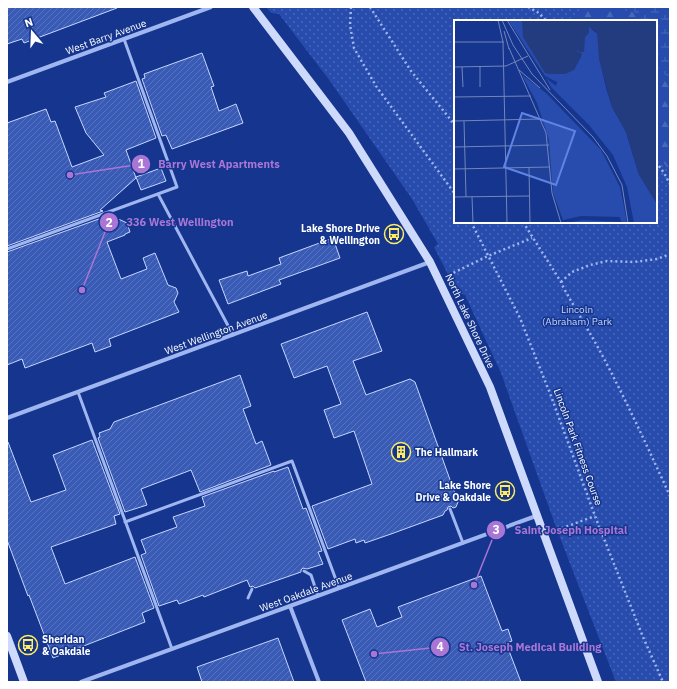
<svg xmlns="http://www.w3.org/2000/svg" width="677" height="689" font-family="'IBM Plex Sans',sans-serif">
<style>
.grass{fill:url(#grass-dots);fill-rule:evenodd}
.forest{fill:url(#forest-firs)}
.wetland{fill:url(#wetland-marsh)}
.building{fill:url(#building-hatch);stroke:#c7d6fc}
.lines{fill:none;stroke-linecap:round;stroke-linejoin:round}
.path{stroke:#a0b6f0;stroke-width:2.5;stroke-dasharray:2 3;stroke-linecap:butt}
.lane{stroke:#a0b6f0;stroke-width:3}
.street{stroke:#a0b6f0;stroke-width:4}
.secondary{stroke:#cedafb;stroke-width:8}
.labels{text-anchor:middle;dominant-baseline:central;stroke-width:3;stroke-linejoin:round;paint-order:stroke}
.street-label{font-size:10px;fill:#fff;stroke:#15358e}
.poi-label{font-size:10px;font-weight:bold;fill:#fff;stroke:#15358e;text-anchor:end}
.park-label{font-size:10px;fill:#c7d6fc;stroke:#15358e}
.inset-road{fill:none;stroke:#7386bb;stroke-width:1}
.view{fill:#6183e4;fill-opacity:0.15;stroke:#6183e4;stroke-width:2}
.inset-edge{fill:none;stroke:#fff;stroke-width:2}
.leader{fill:none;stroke:#a976d5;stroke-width:1.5}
.callout-dot{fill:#a976d5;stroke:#15358e;stroke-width:1.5}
.mark-label{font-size:12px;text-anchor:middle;font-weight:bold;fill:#fff}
.callout-label{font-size:11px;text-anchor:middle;font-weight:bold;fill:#a976d5;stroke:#15358e;stroke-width:3;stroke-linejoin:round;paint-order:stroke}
</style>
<defs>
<pattern id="grass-dots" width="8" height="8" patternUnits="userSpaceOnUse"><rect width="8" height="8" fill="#274cad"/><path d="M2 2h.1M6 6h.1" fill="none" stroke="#4767b9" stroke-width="1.8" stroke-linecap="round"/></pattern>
<pattern id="forest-firs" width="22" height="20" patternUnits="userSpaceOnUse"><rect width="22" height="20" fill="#274cad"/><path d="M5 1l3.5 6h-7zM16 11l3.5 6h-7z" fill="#4767b9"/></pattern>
<pattern id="wetland-marsh" width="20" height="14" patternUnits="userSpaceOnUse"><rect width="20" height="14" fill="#274cad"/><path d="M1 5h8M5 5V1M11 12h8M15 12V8" fill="none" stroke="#4767b9"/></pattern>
<pattern id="building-hatch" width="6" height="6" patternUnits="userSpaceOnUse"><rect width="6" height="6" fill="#395bb5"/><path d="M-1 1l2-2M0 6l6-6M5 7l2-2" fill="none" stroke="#5774c0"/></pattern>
</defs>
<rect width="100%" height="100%" fill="#15358e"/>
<path class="grass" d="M 266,7 L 670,7 L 670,682 L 616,682 L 557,530 L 501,373 L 465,295 L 457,292 L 434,247 L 438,244 L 412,199 L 330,81 L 279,14 L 271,13 ZM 455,21 L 656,21 L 656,222 L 455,222 Z"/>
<g class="forest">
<path d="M 598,7 L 617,8 L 643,15 L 645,21 L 566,21 C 577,13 584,8 598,7 Z"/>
<polygon points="656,43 670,58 670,171 656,153"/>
</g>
<polygon class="wetland" points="631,7 670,7 670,77 656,70 656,21 641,21"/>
<g class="building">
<polygon points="7,7 117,7 117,8 24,43 22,39 7,44"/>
<polygon points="202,53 214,86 211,87 219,111 236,104 243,123 172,149 166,135 162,136 142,79 145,78 144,74"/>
<polygon points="136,81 156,138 126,150 136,178 100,210 103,211 7,246 7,123 46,109 51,122 55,121 72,167 104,155 86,133 75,107 106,97 104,93"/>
<polygon points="161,168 166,181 141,190 136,177"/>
<polygon points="110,215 127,223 130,232 125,234 125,235 107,242 121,279 147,269 143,258 155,253 168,285 176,288 178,293 174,302 179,312 109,339 111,346 95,352 92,343 25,368 22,359 7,365 7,252"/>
<polygon points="333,238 340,258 279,280 281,284 228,304 219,280 247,271 248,276 281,264 279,258"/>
<polygon points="367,312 382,351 353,361 366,395 410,379 415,382 458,502 456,507 453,508 451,506 448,507 447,510 445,511 443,515 391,534 365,543 364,540 356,543 355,539 328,549 312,506 372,484 354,431 334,438 324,410 341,404 327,366 294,378 281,344"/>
<polygon points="240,375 251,406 243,409 256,444 262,441 271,465 200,492 191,470 141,489 147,505 125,512 98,438 100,437 99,433 110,429 114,422"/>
<polygon points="92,440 120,514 114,516 116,524 51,547 65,584 135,557 154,608 142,613 145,622 53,658 29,595 28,596 7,540 7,442 8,442 31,502 66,490 53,455"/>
<polygon points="288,467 303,509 306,508 322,551 318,552 323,564 307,569 303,568 301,570 301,572 255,588 253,586 250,587 247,580 204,597 203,595 179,604 177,600 159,606 141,555 146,553 141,540 177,527 173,517 205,506 202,497 274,471 274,472"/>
<polygon points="481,576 502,631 508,629 512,641 506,643 521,682 366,682 342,620 370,609 377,627 402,617 398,607"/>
<polygon points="278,638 294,682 202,682 197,667"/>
</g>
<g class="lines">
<g class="path">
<polyline points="351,7 350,25 354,48 376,86 455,194"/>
<polyline points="370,7 411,71 455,125"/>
<polyline points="528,7 539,13 546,21"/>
<polyline points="656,162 664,173 670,184"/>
<polyline points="471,222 520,318 551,396 595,516 643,637 663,682"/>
<path d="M 523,222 L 561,282 L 561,283 C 574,307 588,329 601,353 C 626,400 648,448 670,496"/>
<polyline points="449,275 488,256 532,238"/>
<polyline points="561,282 572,272 590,265 607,261 634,262 657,259 670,254"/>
<polyline points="557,530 595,516"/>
</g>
<g class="lane">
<polyline points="158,194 233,335"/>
<polyline points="7,249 177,187 124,39"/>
<polyline points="78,392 172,649"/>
<polyline points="450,509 463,543"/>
<polyline points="125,522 292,461 339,588"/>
<polyline points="304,571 311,575 318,596"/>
<polyline points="248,598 252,589"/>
</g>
<g class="street">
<polyline points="7,82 211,7"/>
<polyline points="7,418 430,262"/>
<polyline points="290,606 319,682"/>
<polyline points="81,682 290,606 536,516"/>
</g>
<g class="secondary">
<polyline points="253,7 349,133 430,262 490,387 598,682"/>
<polyline points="7,636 24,682"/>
</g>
</g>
<defs>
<symbol id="bus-ring" viewBox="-11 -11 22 22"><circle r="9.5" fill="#15358e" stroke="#ffed5f" stroke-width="1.5"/><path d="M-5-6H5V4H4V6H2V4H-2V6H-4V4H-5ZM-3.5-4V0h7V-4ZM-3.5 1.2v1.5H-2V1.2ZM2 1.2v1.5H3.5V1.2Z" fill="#ffed5f"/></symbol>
<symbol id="building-ring" viewBox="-11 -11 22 22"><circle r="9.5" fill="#15358e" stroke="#ffed5f" stroke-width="1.5"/><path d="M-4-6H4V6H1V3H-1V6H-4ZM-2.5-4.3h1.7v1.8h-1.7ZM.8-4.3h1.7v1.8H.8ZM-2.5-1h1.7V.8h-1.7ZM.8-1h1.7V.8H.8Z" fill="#ffed5f"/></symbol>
</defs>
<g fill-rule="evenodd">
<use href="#bus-ring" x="383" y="223" width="22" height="22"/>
<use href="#building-ring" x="390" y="441" width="22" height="22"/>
<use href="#bus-ring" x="494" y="480" width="22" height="22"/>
<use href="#bus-ring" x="17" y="634" width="22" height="22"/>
</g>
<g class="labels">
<g class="street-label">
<text transform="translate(106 37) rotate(-20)">West Barry Avenue</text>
<text transform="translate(470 321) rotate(65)">North Lake Shore Drive</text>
<text transform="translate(216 333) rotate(-20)">West Wellington Avenue</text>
<text transform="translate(578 447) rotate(70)">Lincoln Park Fitness Course</text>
<text transform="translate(306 592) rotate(-20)">West Oakdale Avenue</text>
</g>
<g class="poi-label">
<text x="380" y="228">Lake Shore Drive<tspan x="380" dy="12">&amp; Wellington</tspan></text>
<text x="415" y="452" text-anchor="start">The Hallmark</text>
<text x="491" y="485">Lake Shore<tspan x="491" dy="12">Drive &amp; Oakdale</tspan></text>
<text x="42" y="639" text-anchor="start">Sheridan<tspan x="42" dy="12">&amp; Oakdale</tspan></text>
</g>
<g class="park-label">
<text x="577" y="309">Lincoln<tspan x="577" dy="12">(Abraham) Park</tspan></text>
</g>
</g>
<g transform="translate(454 20)">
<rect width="203" height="203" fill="#15358e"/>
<path d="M 54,0 L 144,0 L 137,9 L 145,15 L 145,37 L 152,68 L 158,87 L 172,112 L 184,152 L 203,184 L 203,203 L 180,203 L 173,167 L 159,135 L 135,105 L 97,67 L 92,58 L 102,66 L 103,62 L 91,56 ZM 68,55 L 92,73 L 147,130 L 166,167 L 173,203 L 112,203 L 129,200 L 167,202 L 166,197 L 127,196 L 109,200 L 99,173 L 95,119 L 83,83 Z" fill="#274cad"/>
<path d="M 109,103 L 114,103 L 123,115 L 130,118 L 130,124 L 122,125 L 117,110 Z" fill="#274cad"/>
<path d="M 149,140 L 159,160 L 149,164 L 140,144 Z" fill="#274cad"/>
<path d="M 68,0 L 203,0 L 203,184 L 185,155 L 172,112 L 158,87 L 145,39 L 143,12 L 135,7 L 135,13 L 131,17 L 130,32 L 124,32 L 124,29 L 123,32 L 128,33 L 127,37 L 120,50 L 111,54 L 95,54 L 91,53 L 69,17 Z" fill="#233b7f"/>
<path class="inset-road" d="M 44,0 L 49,22 L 53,203M 48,0 L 59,25 L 78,54 L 139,117 L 153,136 L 168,165 L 174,203M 53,0 L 96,70M 50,11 L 55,29M 0,22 L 50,22M 55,28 L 92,113 L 98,173 L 107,203M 0,47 L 52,46 L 74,36M 8,47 L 9,67M 26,47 L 26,67M 65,50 L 86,68M 0,77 L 77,76M 0,101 L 87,99M 10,101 L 12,177M 0,127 L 95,125M 75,148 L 76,203M 0,149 L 96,147M 0,177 L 75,176M 18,177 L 19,203"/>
<path class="view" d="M 68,93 L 121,111 L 102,165 L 50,147 Z"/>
<rect width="203" height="203" class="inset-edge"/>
</g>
<path class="leader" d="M70 175L141 164M82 290L109 222M474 585L496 530M374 654L440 647"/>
<g class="callout-dot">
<circle cx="70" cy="175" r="4"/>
<circle cx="82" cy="290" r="4"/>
<circle cx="474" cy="585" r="4"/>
<circle cx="374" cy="654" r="4"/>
<circle cx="141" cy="164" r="10"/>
<circle cx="109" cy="222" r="10"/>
<circle cx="496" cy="530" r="10"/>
<circle cx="440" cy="647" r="10"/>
</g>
<g class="mark-label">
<text x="141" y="168">1</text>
<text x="109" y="227">2</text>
<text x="496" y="534">3</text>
<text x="440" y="651">4</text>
</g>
<g class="callout-label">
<text x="219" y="168">Barry West Apartments</text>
<text x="180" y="226">336 West Wellington</text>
<text x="571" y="534">Saint Joseph Hospital</text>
<text x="530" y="651">St. Joseph Medical Building</text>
</g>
<rect width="677" height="689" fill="none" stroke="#ffffff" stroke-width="16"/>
<g transform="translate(32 32) rotate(341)" stroke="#15358e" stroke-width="3" paint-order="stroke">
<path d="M0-3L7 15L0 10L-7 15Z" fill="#ffffff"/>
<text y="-6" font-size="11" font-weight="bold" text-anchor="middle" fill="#ffffff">N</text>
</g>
</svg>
